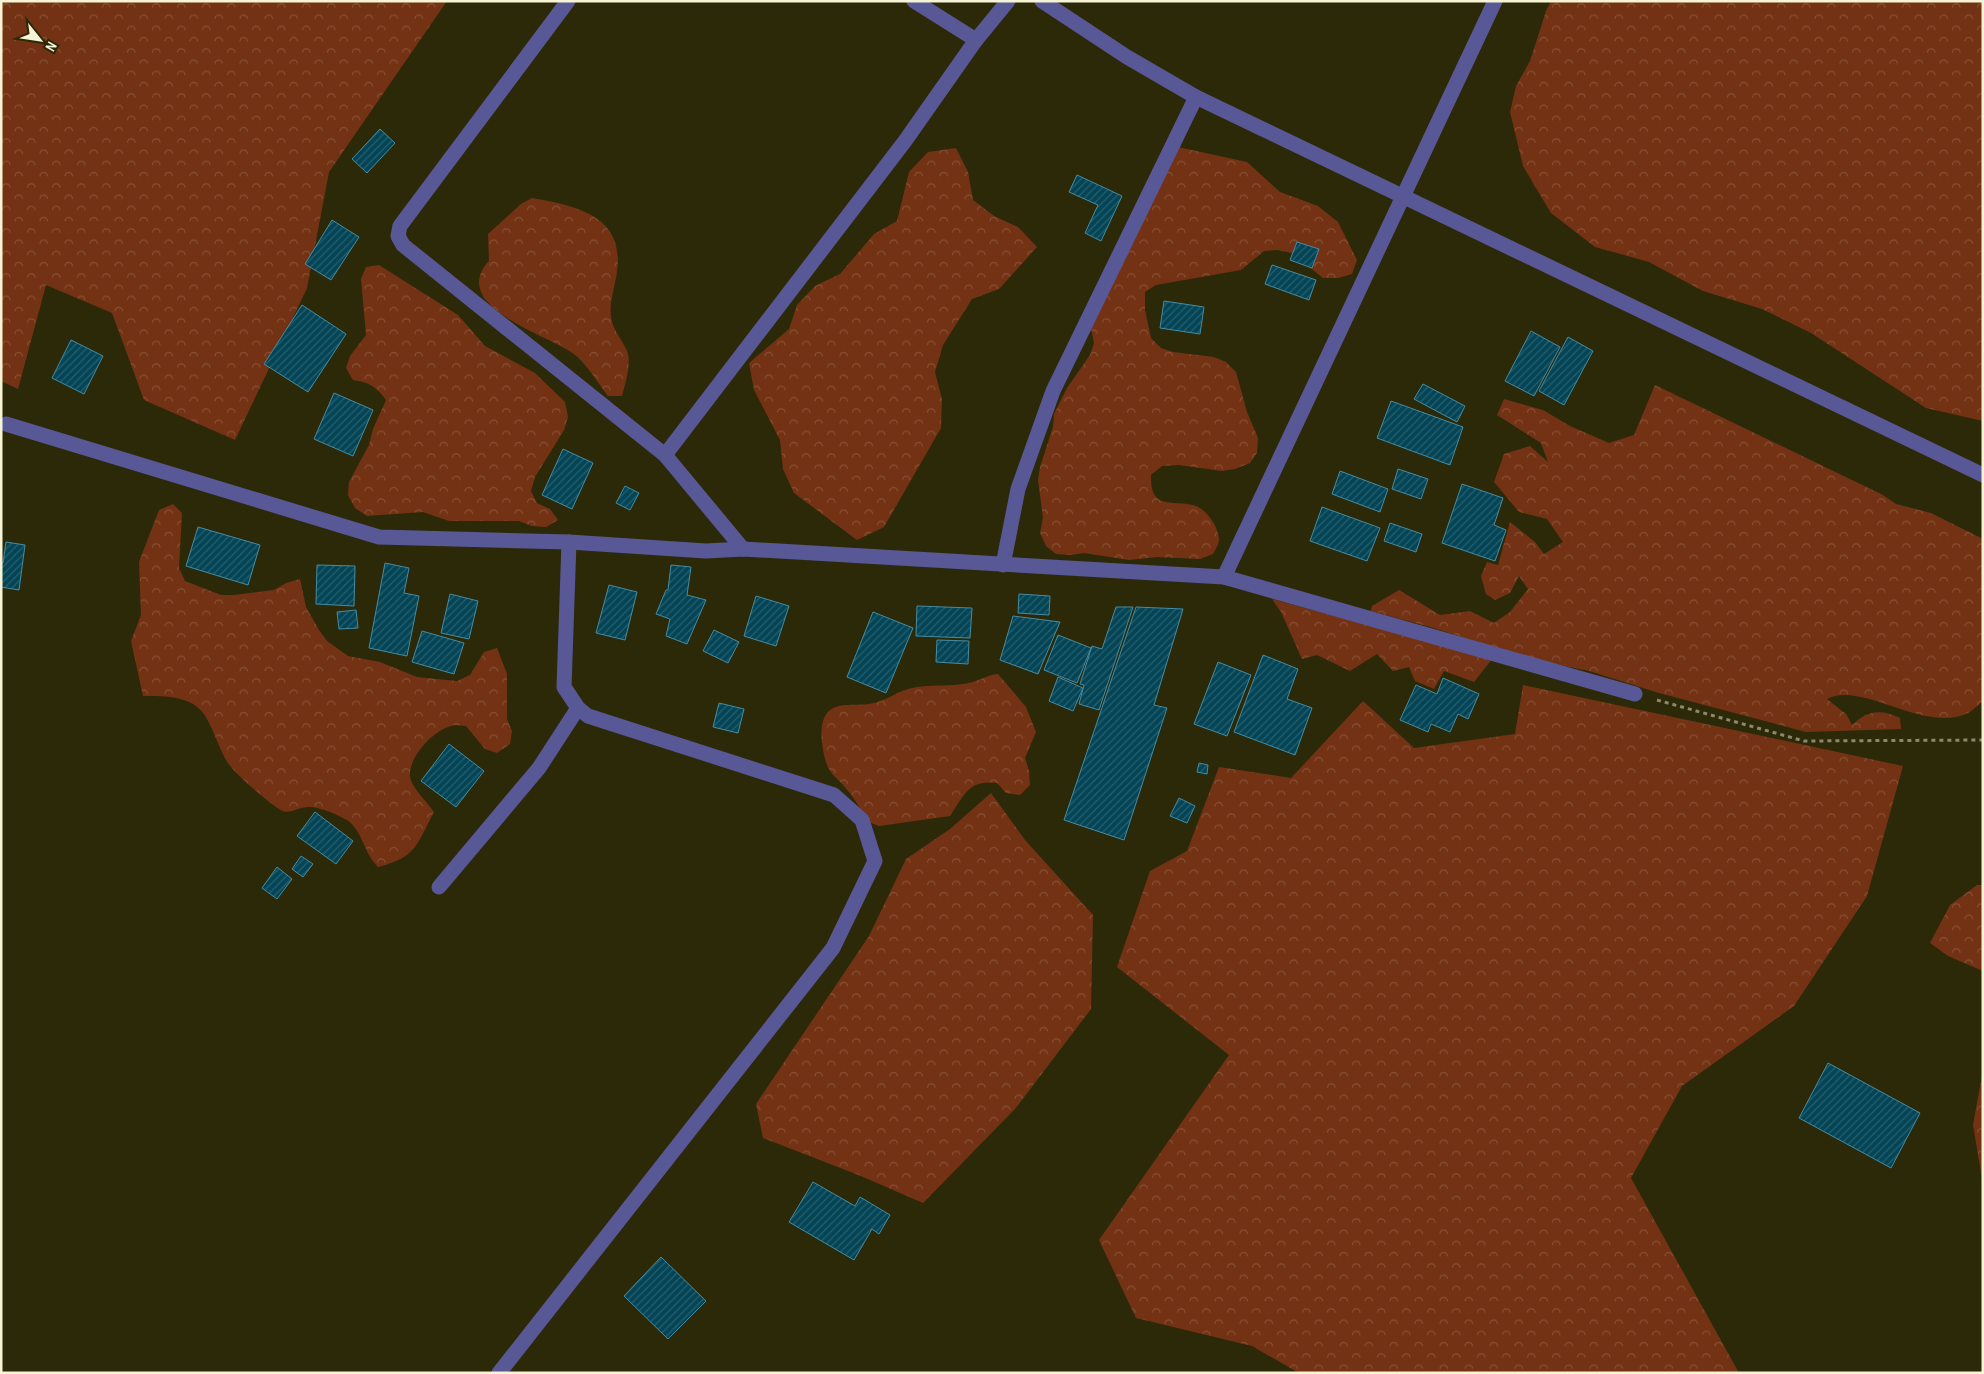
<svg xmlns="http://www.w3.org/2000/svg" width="1984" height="1374" font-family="'Archivo Narrow',sans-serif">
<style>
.forest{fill:url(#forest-crowns)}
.building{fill:url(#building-hatch);stroke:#458ca4}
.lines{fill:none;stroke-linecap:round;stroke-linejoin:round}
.path{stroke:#8b8969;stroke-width:3;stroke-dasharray:4 4;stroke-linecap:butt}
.minor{stroke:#595897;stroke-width:15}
</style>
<defs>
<pattern id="forest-crowns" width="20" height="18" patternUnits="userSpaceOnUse" patternTransform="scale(1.25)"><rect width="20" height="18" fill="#733213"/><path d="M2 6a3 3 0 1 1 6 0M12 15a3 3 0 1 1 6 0" fill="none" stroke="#885034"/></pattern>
<pattern id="building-hatch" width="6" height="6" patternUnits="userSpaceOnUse" patternTransform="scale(1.25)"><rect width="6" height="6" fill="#034456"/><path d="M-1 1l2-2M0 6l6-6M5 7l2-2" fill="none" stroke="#28606d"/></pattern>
</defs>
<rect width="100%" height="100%" fill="#2c2909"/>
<g class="forest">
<polygon points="1,1 447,1 329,172 307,288 235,440 144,400 112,313 46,285 18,389 1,381"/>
<polygon points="1551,1 1983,1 1983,421 1926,408 1811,333 1762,309 1703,291 1649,262 1595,247 1551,213 1523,166 1510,112 1516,86 1530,61 1546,11"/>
<path d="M 1178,147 L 1247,162 L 1280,192 L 1318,206 L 1338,222 L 1357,260 L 1352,274 L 1338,278 L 1323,278 L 1292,253 L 1278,250 L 1264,251 L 1241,270 L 1156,285 L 1145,292 L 1145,310 L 1151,338 L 1161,348 L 1173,352 L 1214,357 L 1226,362 L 1236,372 L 1247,412 L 1258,438 L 1257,453 L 1250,463 L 1235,469 L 1222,471 L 1179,465 L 1162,466 L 1151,475 C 1150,512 1172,499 1196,506 C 1207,510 1219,528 1219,540 C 1219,544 1215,550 1213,554 L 1200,559 L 1157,557 L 1129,560 L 1084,553 L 1071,555 L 1056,554 L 1046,546 L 1040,533 L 1043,518 L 1038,480 L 1040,467 L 1053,427 L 1054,414 L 1067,388 L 1090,355 L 1094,343 L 1091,328 Z"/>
<polygon points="956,148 968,172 973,200 994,216 1018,227 1037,247 999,289 972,299 943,345 935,372 942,399 941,428 884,527 857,540 794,493 783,469 780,440 754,390 749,363 789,329 797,305 815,286 840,274 874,234 897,221 909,172 928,152"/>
<path d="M 532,198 C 576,206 625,215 617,272 C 615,287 609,302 611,317 C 613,331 622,339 627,351 C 632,363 625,385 622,396 L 608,396 C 599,384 584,360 571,352 C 544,334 448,305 489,261 L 488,234 L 521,204 Z"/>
<path d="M 379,265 L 458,315 L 485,346 L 535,373 L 565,402 L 568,417 L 564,430 L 535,477 L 531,491 L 537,503 L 550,509 L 558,520 L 546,527 L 532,526 L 519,521 L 449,521 L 423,512 L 367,516 L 355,508 L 348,495 L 349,482 L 369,445 L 373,429 L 386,400 C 377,387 369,382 353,380 L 346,368 L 350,356 L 366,335 L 361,279 L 366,267 Z"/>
<path d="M 1655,385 L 1883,495 L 1896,504 L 1931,513 L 1983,539 L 1983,701 C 1978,705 1973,710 1968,713 C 1925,734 1861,680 1827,699 L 1846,714 L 1852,725 C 1868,710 1881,709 1900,718 L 1901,729 L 1806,732 L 1659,693 L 1589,671 L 1536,660 L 1430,627 L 1371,611 L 1372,606 L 1399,590 L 1440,615 L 1470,611 L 1494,623 L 1510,612 L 1528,589 L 1519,576 L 1510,593 L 1495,600 L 1486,594 L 1481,576 L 1487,562 L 1498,565 L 1510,522 L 1535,542 L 1544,554 L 1563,542 L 1547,519 L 1519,512 L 1494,482 L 1504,454 L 1530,446 L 1548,462 L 1541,443 L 1497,415 L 1504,399 L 1543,410 L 1570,426 L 1609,443 L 1634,435 Z"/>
<path d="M 173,504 L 182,513 L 179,568 L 185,581 L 221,595 L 234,595 L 274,590 L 286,583 L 300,579 L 306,607 L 319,630 L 327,641 L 348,656 L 380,662 L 417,677 L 457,681 L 470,675 L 484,652 L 497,648 L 507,674 L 507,719 L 512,731 L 510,744 L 497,753 L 485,749 L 466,726 C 461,726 455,724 451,726 C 432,731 408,758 410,777 C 412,788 428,803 434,812 C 417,844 416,858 378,867 C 363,852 363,831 347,820 C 338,815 319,806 308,807 C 298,807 288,816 279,809 C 267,801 235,774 228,763 C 219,749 215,733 207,719 C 195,695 165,696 143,696 L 131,641 L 141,615 L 139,562 L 159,510 Z"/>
<polygon points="1272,599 1492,659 1474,682 1444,671 1434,689 1415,681 1409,667 1393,671 1377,654 1350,671 1317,655 1302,659 1281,612"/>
<path d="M 998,674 L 1026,707 L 1036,732 L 1025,758 L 1029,771 L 1030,785 L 1020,795 L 1006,793 L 997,783 C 969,779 964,795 950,816 L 879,826 L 866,821 C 861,809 853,796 844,786 C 837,778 829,773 826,762 C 822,748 817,722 829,711 C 838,702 857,706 869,704 C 887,701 894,693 908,689 C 929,683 952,688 973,682 C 982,679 988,675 998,674 Z"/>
<polygon points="1523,685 1903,766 1867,896 1794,1006 1682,1086 1631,1178 1739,1373 1299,1373 1252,1346 1136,1318 1099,1240 1229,1055 1117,967 1150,871 1187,851 1219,767 1291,778 1363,701 1414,748 1515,734"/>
<polygon points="991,793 1025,840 1093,915 1091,1009 1015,1109 923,1203 861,1176 763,1138 756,1104 869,936 906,859 950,829"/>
<polygon points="1977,885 1983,885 1983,971 1948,956 1930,943 1950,905"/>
<polygon points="1983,1070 1983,1184 1973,1125"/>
</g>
<g class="building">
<polygon points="380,129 395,143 367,173 352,159"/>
<polygon points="1077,175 1122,196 1101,241 1085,233 1098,205 1069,192"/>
<polygon points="332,220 359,237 331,280 305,264"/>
<polygon points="1297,242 1319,249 1312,268 1290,260"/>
<polygon points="1272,265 1316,280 1309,300 1265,284"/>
<polygon points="1164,301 1204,307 1200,334 1160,328"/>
<polygon points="302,305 346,334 308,392 264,364"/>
<polygon points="1531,331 1560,347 1534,396 1505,381"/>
<polygon points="1568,337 1593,351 1564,405 1539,391"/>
<polygon points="71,340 103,356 84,394 52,378"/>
<polygon points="1423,384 1465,406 1457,422 1414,399"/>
<polygon points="334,393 373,410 353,456 314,439"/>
<polygon points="1391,401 1463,427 1450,465 1377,438"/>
<polygon points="563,449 593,463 572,509 542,495"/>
<polygon points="1398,469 1428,479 1421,499 1392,489"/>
<polygon points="1340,471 1388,489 1380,512 1332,494"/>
<polygon points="1462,484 1503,498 1494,525 1506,530 1495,561 1442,543"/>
<polygon points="625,486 639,493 630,510 616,503"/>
<polygon points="1322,507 1380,528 1367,561 1310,541"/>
<polygon points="1390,523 1422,534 1416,552 1384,541"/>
<polygon points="198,527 260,545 248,585 186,566"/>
<polygon points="6,542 25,545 19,590 1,587 1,563 3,563"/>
<polygon points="385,563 409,568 404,593 419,596 407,656 369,648"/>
<polygon points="317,565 355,566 354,606 316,604"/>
<polygon points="671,565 691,567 687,595 706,600 687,644 666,636 670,619 656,614 666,590 668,590"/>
<polygon points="609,585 637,592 625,640 596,633"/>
<polygon points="450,594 478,601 469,639 441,633"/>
<polygon points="1019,594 1050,596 1049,615 1018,613"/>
<polygon points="756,596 789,606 776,646 744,636"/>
<polygon points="917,606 972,608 970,638 916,636"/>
<polygon points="1116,607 1133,607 1099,710 1079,704 1084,685 1080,684 1092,646 1102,649"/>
<polygon points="1136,607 1183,609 1154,705 1167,708 1124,840 1064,820"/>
<polygon points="356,610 358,628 339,629 337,612"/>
<polygon points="873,612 913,628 886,693 847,677"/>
<polygon points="1013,616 1060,622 1038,674 1000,660"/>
<polygon points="714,630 739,642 728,663 703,651"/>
<polygon points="422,631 464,643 454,674 412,662"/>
<polygon points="1058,635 1091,648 1077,683 1044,670"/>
<polygon points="937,640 969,641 968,664 936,662"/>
<polygon points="1263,655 1298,669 1287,699 1312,708 1295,755 1234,732"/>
<polygon points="1218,662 1251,675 1227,736 1194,724"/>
<polygon points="1058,677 1083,688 1073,711 1049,701"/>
<polygon points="1443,678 1479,694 1468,719 1458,714 1450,732 1431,724 1428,732 1400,720 1416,685 1437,694"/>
<polygon points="719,703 744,709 738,733 713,727"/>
<polygon points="449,744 484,771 456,807 421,781"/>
<polygon points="1199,763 1208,765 1207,774 1197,772"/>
<polygon points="1179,798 1195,806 1187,823 1170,816"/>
<polygon points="315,812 353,841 336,864 297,836"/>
<polygon points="301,856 313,864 303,877 292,869"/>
<polygon points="277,867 292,879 277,899 262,888"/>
<polygon points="1828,1063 1920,1113 1891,1168 1799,1118"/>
<polygon points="813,1182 855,1206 860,1197 890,1215 879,1234 872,1229 854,1260 789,1222"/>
<polygon points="661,1257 706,1301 668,1339 624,1296"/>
</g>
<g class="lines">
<polyline class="path" points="1657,700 1804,741 1983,740"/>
<g class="minor">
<polyline points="568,1 400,226 398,236 403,245 665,455 743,549"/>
<polyline points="914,1 976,40"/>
<polyline points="1042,1 1127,57 1196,97 1983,475"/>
<polyline points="6,424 379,537 569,542 706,551 743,549 1224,577 1635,694"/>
<polyline points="665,455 905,141 976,40 1008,1"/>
<polyline points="1003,565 1018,489 1053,391 1196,97"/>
<polyline points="1224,577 1495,1"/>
<polyline points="439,887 539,768 578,708"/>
<polyline points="499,1373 833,948 875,861 862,820 834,795 588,716 578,708 564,687 569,542"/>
</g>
</g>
<rect width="1984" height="1374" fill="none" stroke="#f6f4d5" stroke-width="5"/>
<g transform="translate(40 40) rotate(120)" stroke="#2c2909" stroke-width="4" paint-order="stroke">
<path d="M0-4L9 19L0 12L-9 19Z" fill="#f6f4d5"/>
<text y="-8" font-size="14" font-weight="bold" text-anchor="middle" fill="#f6f4d5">N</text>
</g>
</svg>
